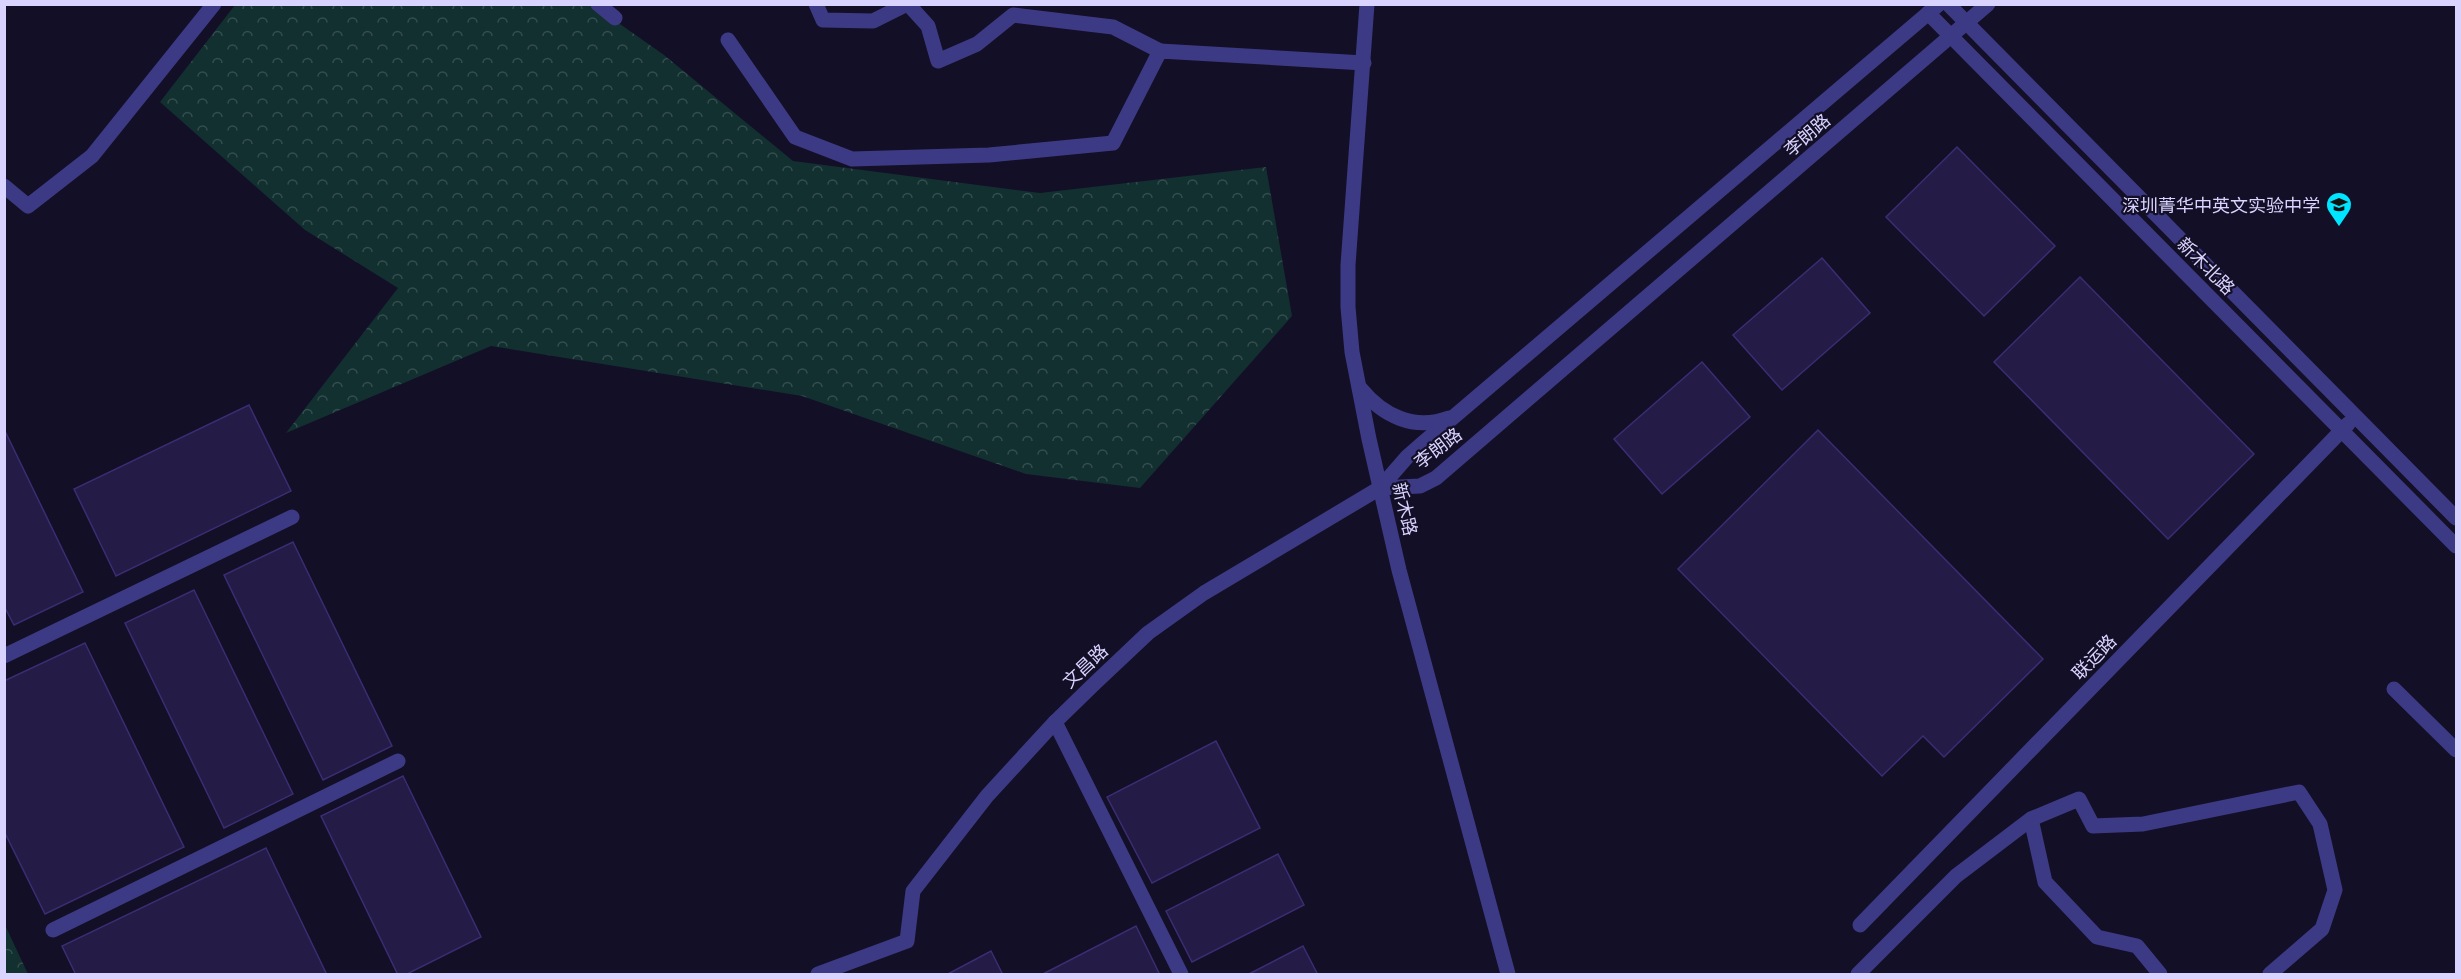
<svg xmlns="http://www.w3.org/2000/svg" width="2461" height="979" font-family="Roboto,'Noto Sans SC',sans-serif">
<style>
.forest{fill:url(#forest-crowns)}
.building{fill:#241b47;stroke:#3b2d73;stroke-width:1.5}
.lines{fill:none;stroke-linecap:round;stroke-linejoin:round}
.minor{stroke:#3d3a85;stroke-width:15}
.labels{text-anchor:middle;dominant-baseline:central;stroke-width:4.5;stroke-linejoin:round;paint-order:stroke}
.street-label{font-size:18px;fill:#d9d4ff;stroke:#130f26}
.poi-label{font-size:18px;fill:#d9d4ff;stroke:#130f26;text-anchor:end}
</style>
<defs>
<pattern id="forest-crowns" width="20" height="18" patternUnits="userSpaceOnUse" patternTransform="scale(1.5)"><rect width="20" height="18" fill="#12302f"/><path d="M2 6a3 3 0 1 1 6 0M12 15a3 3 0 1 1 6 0" fill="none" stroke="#344d4e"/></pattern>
</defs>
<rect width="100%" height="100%" fill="#130f26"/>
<g class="forest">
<polygon points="235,5 593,5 664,55 793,161 1040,193 1266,167 1292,316 1140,488 1026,474 802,396 491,346 286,433 398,288 305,230 160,102"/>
<polygon points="5,925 28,974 5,974"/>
</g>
<g class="building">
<polygon points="1957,147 2055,246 1984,316 1886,217"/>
<polygon points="1822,258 1870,313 1782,390 1733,335"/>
<polygon points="2080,277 2254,454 2168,539 1994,362"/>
<polygon points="1702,362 1750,417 1662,494 1614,439"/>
<polygon points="249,405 291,491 116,576 74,489"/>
<polygon points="4,429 83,592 14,625 4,606"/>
<polygon points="1818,430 2043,659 1944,757 1923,736 1882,776 1678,569"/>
<polygon points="293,542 392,746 323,780 224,575"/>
<polygon points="194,590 293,794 224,828 125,623"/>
<polygon points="85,643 184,847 45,914 4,831 4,681"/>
<polygon points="1216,741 1260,828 1152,883 1107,797"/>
<polygon points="403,776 481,937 405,975 398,975 321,816"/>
<polygon points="266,848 327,975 76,975 62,946"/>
<polygon points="1278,854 1304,905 1192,962 1166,911"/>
<polygon points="1136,926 1160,975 1041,975"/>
<polygon points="1303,946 1318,975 1247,975"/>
<polygon points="991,951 1003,975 946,975"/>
</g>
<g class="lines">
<g class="minor">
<polyline points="598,4 615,18"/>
<polyline points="816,4 823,20 873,21 907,4"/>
<polyline points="908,4 928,26 938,61 977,44 1013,15 1113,27 1160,51"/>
<polyline points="1367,4 1348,265 1348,307 1352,352 1369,439 1399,570 1508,974"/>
<polyline points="1948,4 2456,518"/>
<polyline points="1928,13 2456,546"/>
<polyline points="728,40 795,137 852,159 989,155 1113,143 1160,51 1364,63"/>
<polyline points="4,186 28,206 92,156 214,4"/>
<path d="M 1360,388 C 1383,416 1414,431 1449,418"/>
<polyline points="1380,488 1420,486 1436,478 1988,4"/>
<polyline points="4,656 292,517"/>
<polyline points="2394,689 2456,750"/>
<polyline points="1055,722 1181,974"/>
<polyline points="2031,819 2045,882 2097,937 2137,946 2160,974"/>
<polyline points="1860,925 2348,424"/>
<polyline points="53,930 398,761"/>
<polyline points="818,974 907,941 913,891 987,796 1055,722 1094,684 1148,633 1204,593 1380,488 1407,457 1423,443 1939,4"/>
<polyline points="1858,974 1956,876 2031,819 2079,799 2093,826 2143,824 2299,792 2320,824 2335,890 2322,929 2270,974"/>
</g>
</g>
<defs>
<symbol id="school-pin" viewBox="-11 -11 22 30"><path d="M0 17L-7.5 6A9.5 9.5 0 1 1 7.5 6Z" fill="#00e5ff" stroke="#130f26"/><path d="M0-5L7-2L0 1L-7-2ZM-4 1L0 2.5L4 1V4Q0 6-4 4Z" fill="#111"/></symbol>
</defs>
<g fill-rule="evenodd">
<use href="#school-pin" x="2324" y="190" width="30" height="40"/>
</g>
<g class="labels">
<g class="street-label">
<text transform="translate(1807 135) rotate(-41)">李朗路</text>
<text transform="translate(2206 266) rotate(45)">新木北路</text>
<text transform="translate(1438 448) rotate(-37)">李朗路</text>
<text transform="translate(1405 509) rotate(77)">新木路</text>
<text transform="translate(2094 657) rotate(-46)">联运路</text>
<text transform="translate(1085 666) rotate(-43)">文昌路</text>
</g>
<g class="poi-label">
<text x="2320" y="205">深圳菁华中英文实验中学</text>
</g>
</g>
<rect width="2461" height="979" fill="none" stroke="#d9d4ff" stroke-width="12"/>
</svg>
